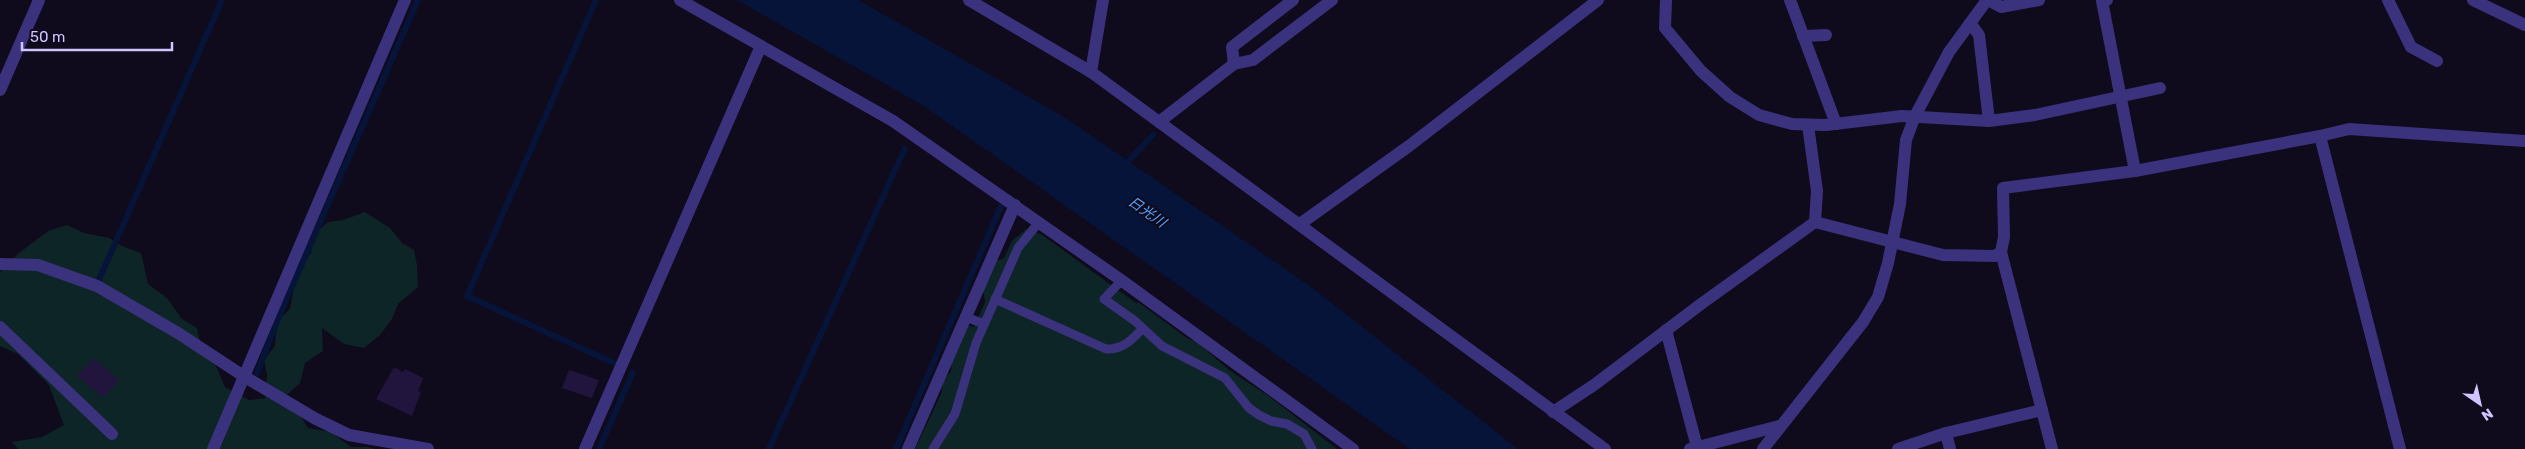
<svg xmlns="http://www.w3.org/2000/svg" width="2525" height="449" font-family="Rubik,'Noto Sans JP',sans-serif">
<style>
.green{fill:#0d2526}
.water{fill:#06143a}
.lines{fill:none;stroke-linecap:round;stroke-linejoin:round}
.stream{stroke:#06143a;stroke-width:6}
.building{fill:#21153e}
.service{stroke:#3b327e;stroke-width:9}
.minor{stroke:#3b327e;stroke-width:12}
.labels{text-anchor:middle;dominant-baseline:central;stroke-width:4;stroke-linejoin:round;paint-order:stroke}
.water-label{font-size:14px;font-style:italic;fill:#53a1ff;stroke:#0f0a1c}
</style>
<rect width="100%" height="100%" fill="#0f0a1c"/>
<g class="green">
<polygon points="365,212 390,228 402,243 414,250 417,265 418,287 398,304 392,319 380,335 364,348 344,344 322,328 323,351 305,363 300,383 287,395 308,428 331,432 351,447 368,447 375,449 18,449 12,442 42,437 64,425 49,385 18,354 0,346 0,272 19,253 48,231 67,225 84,233 109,238 122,246 141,253 148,284 167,298 182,319 197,328 202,351 216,366 225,387 249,400 265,398 267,375 264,360 275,346 277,321 290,309 296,276 311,253 314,234 328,222 343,220"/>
<polygon points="1026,229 1041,234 1136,303 1138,302 1187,338 1198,343 1229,370 1270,397 1337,449 915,449 941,394 943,381 951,371 952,359 967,325 974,327 985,302 983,289 994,262 1004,258 1012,241"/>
</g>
<polygon class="water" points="737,0 858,0 1064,117 1310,286 1518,449 1410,449 924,106"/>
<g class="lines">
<g class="stream">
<polyline points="596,0 467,296 616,364"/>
<polyline points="1123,167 1153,135"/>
<polyline points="98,282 222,0"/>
<polyline points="257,373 282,309 418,0"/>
<polyline points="599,449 633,372"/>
<polyline points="769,449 905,148"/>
<polyline points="896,449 1001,206"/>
</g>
</g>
<g class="building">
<polygon points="94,358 119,380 103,398 77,376"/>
<polygon points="394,367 403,372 405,369 423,378 418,391 421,392 412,416 376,399"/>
<polygon points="569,370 599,380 592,398 562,388"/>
</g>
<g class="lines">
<g class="service">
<polyline points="1122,280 1104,299 1135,321 1162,346 1225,378 1249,408 1259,415 1271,421 1287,424 1304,434 1312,449"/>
<path d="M 995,299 L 1106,349 C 1122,350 1132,340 1142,329"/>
<polyline points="966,317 984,324"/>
<polyline points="933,449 955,414 976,343 1018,248 1039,222"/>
</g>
<g class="minor">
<polyline points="680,0 893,121 1121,280 1353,449"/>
<polyline points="969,0 1091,72 1605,449"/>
<polyline points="1666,0 1665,28 1701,71 1730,97 1759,115 1792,124 1826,125 1902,116 1989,121 2035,115 2160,88"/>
<polyline points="1790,0 1836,124"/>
<polyline points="1988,0 2001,7 2039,0"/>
<polyline points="2107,0 2102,1 2135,171"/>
<polyline points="2388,0 2411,47 2437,61"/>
<polyline points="2473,0 2525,25"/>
<polyline points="1970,23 1979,35 1989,121"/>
<polyline points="1803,36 1826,35"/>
<polyline points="1234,64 1232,47 1293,0"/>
<polyline points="1091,72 1103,0"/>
<polyline points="0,90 39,0"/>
<polyline points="1159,122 1234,64 1253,60 1332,0"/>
<polyline points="1808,125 1817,191 1815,222"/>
<polyline points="1300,224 1409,146 1598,0"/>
<polyline points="2001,252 2052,449"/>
<polyline points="0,264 38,265 97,286 178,333 245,377 316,419 349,435 428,449"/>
<polyline points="0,327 112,434"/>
<polyline points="1666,330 1697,447"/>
<polyline points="1553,412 1594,385 1701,304 1815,222 1943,255 1995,256 2001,252 2004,237 2003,188 2135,171 2320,136"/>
<polyline points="1946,433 1950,449"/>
<polyline points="213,449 405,0"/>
<polyline points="585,449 761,46"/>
<polyline points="908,449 1015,205"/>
<polyline points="1690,449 1779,426"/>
<polyline points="1763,449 1863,322 1878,297 1888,263 1900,204 1906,140 1915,116 1949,52 1987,0"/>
<polyline points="1898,449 1946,433 2042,410"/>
<polyline points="2400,449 2320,136 2349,129 2525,141"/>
</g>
</g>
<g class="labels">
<g class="water-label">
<text transform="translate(1147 212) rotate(35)">日光川</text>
</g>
</g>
<g transform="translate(2480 404) rotate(146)" stroke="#0f0a1c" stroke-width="4" paint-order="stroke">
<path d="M0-4L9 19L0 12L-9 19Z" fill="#d1c5ff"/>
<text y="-8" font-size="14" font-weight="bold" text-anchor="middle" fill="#d1c5ff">N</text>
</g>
<path d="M22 42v8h150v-8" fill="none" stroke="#d1c5ff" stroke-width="2.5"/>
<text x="30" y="42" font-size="15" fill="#d1c5ff" stroke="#0f0a1c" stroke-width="4" paint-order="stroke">50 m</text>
</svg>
